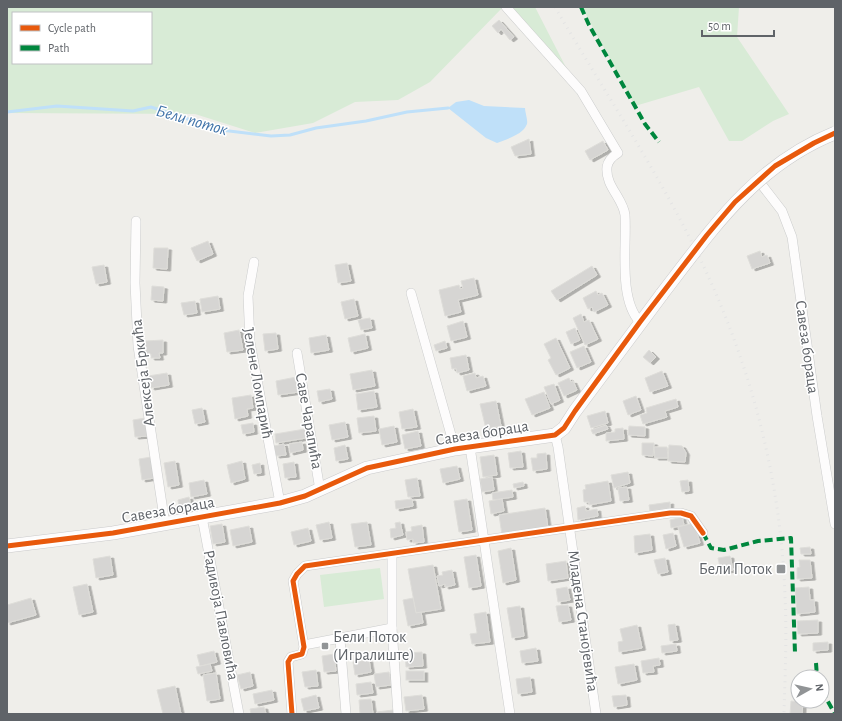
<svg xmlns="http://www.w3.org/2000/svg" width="842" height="721" font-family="'Alegreya Sans',sans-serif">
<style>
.green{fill:#d8ebd6;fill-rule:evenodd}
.water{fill:#bfe0f9}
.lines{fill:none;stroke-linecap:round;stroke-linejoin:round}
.stream{stroke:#bfe0f9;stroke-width:3}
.building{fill:#d6d5d3;stroke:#deddd9;filter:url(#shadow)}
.street-casing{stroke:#cbcccc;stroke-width:10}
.secondary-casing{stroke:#cacacb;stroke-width:14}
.street{stroke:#fdfcfc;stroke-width:9}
.secondary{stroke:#fdfcfc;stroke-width:13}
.rail{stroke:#e4e4e4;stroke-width:3;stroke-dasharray:1 5;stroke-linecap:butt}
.secondary-bridge-casing{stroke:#cacacb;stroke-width:14;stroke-linecap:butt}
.secondary-bridge{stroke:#fdfcfc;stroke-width:13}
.quiet{stroke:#00873e;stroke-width:4;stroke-dasharray:8 4;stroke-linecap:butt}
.cycleway-casing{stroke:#fff;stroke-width:8}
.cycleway{stroke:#e8590c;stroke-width:5}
.poi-dot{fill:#919496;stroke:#fff;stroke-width:1.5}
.labels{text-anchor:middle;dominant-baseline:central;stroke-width:3;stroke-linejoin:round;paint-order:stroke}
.street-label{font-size:16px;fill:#5f6368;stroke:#fff}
.poi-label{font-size:16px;fill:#5f6368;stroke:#fff;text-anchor:end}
.water-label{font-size:17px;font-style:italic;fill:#4174aa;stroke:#fff}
</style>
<defs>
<filter id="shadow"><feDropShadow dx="3.5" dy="2" stdDeviation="0" flood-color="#0004"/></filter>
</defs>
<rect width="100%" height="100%" fill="#efeeea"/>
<g class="green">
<path d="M 7,7 L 503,7 L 430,82 L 398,100 L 355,102 L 313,123 L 255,133 L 195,114 L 7,113 ZM 13,13 L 151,13 L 151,63 L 13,63 Z"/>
<polygon points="505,7 535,7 575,85"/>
<polygon points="582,7 739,7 737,37 789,114 773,121 742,141 729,141 699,87 635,106"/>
<polygon points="380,568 384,599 324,607 320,575"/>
</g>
<path class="water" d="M 469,100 L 484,106 L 525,108 C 525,112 528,120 527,124 C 523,135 506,139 497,143 L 486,138 L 448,108 L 456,102 Z"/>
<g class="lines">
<polyline class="stream" points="7,112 57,106 133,111 151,107 221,130 271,136 290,135 316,128 366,121 407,112 448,108"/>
</g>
<g class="building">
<polygon points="499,20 514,37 510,40 501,29 498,33 492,26"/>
<polygon points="529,139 531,154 515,156 511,147"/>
<polygon points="603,141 608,150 590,160 585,151"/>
<polygon points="208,241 213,254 197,261 191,248"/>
<polygon points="154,248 168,248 167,269 153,268"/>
<polygon points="760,251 762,257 767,255 770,263 752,269 747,256"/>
<polygon points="347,263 351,281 338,283 335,265"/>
<polygon points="104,265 107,282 96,284 92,267"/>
<polygon points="592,266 597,275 557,300 551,291"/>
<polygon points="474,278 478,295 458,300 461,312 445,316 439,290 459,285 460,289 463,288 461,281"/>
<polygon points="152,286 164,287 163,301 151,300"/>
<polygon points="596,291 598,295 602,293 608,305 594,312 592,307 588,309 583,298"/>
<polygon points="218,296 220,309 202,312 200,299"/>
<polygon points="354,299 358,316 345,319 341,302"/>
<polygon points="195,301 197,313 184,315 181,303"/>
<polygon points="581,314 584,322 589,320 598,339 585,345 573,318"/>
<polygon points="370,318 372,328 361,330 358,320"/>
<polygon points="463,321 467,337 451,341 447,326"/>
<polygon points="575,328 580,340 571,344 566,332"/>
<polygon points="239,330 243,350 227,352 224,333"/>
<polygon points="276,333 278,349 265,351 263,334"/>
<polygon points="365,334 368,348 351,352 348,338"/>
<polygon points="326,335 329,350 311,353 309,338"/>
<polygon points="556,338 570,368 556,375 548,360 551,358 544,344"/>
<polygon points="163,340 163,353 159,353 160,358 151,358 151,354 146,354 145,341"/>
<polygon points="445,341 447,348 436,351 434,345"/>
<polygon points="584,346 591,362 577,368 570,352"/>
<polygon points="649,350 656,357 650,363 643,357"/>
<polygon points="466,355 469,370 457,373 456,368 452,369 450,358"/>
<polygon points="372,370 375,386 353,390 350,374"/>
<polygon points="662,371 668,386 650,392 645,378"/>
<polygon points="167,373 169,385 151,388 148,376"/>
<polygon points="475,373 476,378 483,376 486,386 467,391 463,376"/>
<polygon points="296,377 299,392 278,395 276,381"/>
<polygon points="569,378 571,382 573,381 577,390 564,396 558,383"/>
<polygon points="554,384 560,400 551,404 544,387"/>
<polygon points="330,389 332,399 319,402 317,391"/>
<polygon points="374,391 377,407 358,410 356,394"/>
<polygon points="544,392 550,408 532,415 525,399"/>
<polygon points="251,395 253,408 247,409 248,416 235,419 232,398"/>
<polygon points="636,396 641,410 628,415 623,401"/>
<polygon points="676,399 678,407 665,411 667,417 643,424 640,415 647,413 646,408"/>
<polygon points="496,401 501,426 486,429 480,404"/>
<polygon points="202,408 205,422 195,424 192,410"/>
<polygon points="413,409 417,427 402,429 399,412"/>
<polygon points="605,411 608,423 591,428 587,416"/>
<polygon points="374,416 376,431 359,433 357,418"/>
<polygon points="145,418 148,436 135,437 133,420"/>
<polygon points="345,422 348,437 332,440 329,425"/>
<polygon points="253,423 254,432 243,434 241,425"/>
<polygon points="606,425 608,429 593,434 591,430"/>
<polygon points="394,426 397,442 382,445 379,429"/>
<polygon points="629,426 645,427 645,436 628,435"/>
<polygon points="623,428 624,439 606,441 606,433 615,432 615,429"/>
<polygon points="305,429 306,438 276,443 275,434"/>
<polygon points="418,431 421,446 405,449 402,435"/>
<polygon points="302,442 303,450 290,453 289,444"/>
<polygon points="642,443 654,443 653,456 642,455"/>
<polygon points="284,444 286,455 276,456 274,446"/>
<polygon points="345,445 348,459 336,461 334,448"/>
<polygon points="669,445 682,446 686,453 685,462 668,461"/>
<polygon points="654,447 667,447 668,458 655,458"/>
<polygon points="521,451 523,467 510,468 508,453"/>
<polygon points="546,453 547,469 533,471 531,458 537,458 537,454"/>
<polygon points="494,455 497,475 483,477 480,457"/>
<polygon points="151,457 154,478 142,480 139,459"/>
<polygon points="175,461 179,485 168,487 164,463"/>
<polygon points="242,461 245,479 231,483 227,465"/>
<polygon points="294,462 296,477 285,478 283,464"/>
<polygon points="260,463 261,473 254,474 252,465"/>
<polygon points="457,466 460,479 443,483 440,469"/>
<polygon points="628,472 630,483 614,488 611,475"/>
<polygon points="492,477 494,490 482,492 480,479"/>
<polygon points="417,478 420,496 408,497 405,480"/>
<polygon points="204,480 207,494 191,497 189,483"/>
<polygon points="688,480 689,491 682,492 680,481"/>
<polygon points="608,481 611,501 589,505 589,502 584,502 583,490 586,489 585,485"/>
<polygon points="523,482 524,486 514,488 513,484"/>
<polygon points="627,487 629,500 620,501 618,488"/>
<polygon points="512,490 513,497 493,500 492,493"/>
<polygon points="189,497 192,511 180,514 178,500"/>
<polygon points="412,499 413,506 396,509 395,501"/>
<polygon points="467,499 472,530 459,532 454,501"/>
<polygon points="502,499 504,511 491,514 489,501"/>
<polygon points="670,502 670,508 650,511 649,505"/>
<polygon points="585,506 586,511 597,509 598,516 578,520 577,508"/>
<polygon points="545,508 548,528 502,535 499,515"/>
<polygon points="682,517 684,525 671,528 670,520"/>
<polygon points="329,522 332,538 320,540 316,525"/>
<polygon points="367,522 371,545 355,547 351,524"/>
<polygon points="400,522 403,535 391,538 390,529 396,528 395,523"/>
<polygon points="694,523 700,543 684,547 678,527"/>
<polygon points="222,524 225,542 213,544 210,526"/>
<polygon points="422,525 424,542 413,543 413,539 407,540 406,532 412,531 411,527"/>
<polygon points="249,526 252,542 233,546 230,530"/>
<polygon points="308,528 311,541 294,545 291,532"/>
<polygon points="673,533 676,546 666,549 663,535"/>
<polygon points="650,534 652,550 635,553 634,536"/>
<polygon points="810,547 811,554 801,554 800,548"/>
<polygon points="511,548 516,580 503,583 498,551"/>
<polygon points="476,555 481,586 469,588 464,557"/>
<polygon points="110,556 113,575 96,578 93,559"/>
<polygon points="730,556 733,570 721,572 718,558"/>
<polygon points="665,558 668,572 658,574 654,560"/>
<polygon points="799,560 810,560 812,578 797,579 797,568 800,567"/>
<polygon points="566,561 568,578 548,581 546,564"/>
<polygon points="433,565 441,609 416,613 408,569"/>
<polygon points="452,570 455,585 445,587 445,584 439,586 437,576 443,575 442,572"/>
<polygon points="87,584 93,612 79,615 73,587"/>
<polygon points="567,587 570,600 558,602 556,589"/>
<polygon points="809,587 810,600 814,600 815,612 797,614 795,588"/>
<polygon points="31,598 36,615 7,623 7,605"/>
<polygon points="413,598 416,613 421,612 423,623 408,626 403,600"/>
<polygon points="568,605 571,620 559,622 556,606"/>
<polygon points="520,606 524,636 512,638 507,608"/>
<polygon points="486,612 490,642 472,644 470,634 477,633 474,614"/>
<polygon points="818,620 818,633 798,634 797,621"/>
<polygon points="675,624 678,640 670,641 668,625"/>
<polygon points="637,625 642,648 619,652 618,642 623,641 620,629"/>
<polygon points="828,642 828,650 813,651 813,643"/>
<polygon points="676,644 677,651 662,653 661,646"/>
<polygon points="536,648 538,661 522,663 520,651"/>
<polygon points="214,651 217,662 200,666 197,655"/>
<polygon points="422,652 423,666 406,667 405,653"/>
<polygon points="334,654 336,671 324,672 322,656"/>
<polygon points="659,658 660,665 653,666 654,672 643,673 641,661"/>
<polygon points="369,660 371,672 355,675 353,662"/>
<polygon points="210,664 212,671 198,674 196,667"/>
<polygon points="634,664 637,680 618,684 615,667"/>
<polygon points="316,670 318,686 305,687 302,672"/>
<rect x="406" y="671" width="18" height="9"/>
<polygon points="250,672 253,686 241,689 237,675"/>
<polygon points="389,672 391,685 376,687 374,674"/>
<polygon points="216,673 220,699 207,701 203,675"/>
<polygon points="530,677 532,692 518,694 516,679"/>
<polygon points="371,682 373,693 357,695 356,684"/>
<polygon points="175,686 181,714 163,714 157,690"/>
<polygon points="272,690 274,700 255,704 253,694"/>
<polygon points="316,695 319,708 304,711 301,699"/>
<polygon points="422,695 424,709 406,711 404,697"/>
<polygon points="626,695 627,705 614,707 612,696"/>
<polygon points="371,699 373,714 360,714 359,700"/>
<polygon points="791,701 803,702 802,714 790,714"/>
<polygon points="264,707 266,714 251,714 250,709"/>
<polygon points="393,710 394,714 378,714 377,712"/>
</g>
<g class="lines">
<defs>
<g id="street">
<path d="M 506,7 L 581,91 L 618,153 C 613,156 608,160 607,167 C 605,186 623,198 625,215 C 627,245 618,299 640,322"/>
<polyline points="758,180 782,211 792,237 817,416 835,524"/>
<polyline points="136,221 135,283 138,346 165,524"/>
<polyline points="254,262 248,296 250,342 280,503"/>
<polyline points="411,293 455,449"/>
<polyline points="297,353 320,490"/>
<polyline points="555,435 558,447 596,714"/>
<polyline points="470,447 510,714"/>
<polyline points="202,517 239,714"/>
<polyline points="392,554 392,628 398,714"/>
<polyline points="340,639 346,714"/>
<polyline points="304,645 392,628"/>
<polyline points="292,714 288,662 291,657 302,654 304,647 293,581 297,574 305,566 670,513 681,513 691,516 703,533"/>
</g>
<polyline id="secondary" points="7,546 113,533 280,503 305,496 367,468 455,449 555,435 564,428 575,411 662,294"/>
</defs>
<use href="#street" class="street-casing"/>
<use href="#secondary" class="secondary-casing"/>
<use href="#street" class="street"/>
<use href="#secondary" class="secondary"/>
<path class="rail" d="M 555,7 C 605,93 661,176 703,265 C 752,369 781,481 785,596 C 787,635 785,675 784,714"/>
<defs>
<path id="secondary-bridge" d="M 662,294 C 712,229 755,165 835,133"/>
</defs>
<use href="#secondary-bridge" class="secondary-bridge-casing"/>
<use href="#secondary-bridge" class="secondary-bridge"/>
<g class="quiet">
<polyline points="581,7 589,25 645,124 659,142"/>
<polyline points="703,533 711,548 724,550 758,541 791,538 795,653"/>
<polyline points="816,663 817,677"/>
<polyline points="822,691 835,714"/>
</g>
<defs>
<g id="cycleway">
<polyline points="7,546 113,533 280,503 305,496 367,468 455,449 555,435 564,428 575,411 640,322 707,235 735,202 775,166 814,143 835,133"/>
<polyline points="292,714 288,662 291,657 302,654 304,647 293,581 297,574 305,566 670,513 681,513 691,516 703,533"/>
</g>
</defs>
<use href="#cycleway" class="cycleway-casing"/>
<use href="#cycleway" class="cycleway"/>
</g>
<g class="poi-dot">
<rect x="776" y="564" width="10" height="10" rx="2"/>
<rect x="321" y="642" width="8" height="8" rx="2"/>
</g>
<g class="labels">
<g class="street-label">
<text transform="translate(807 347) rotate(82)">Савеза бораца</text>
<text transform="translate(143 373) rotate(-97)">Алексеја Бркића</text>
<text transform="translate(258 383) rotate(80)">Јелене Ломпарић</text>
<text transform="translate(309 421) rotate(80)">Саве Чарапића</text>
<text transform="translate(482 433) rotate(-9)">Савеза бораца</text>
<text transform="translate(168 510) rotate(-10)">Савеза бораца</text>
<text transform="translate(221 615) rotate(79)">Радивоја Павловића</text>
<text transform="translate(583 621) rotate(82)">Младена Станојевића</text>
</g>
<g class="poi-label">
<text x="772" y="569">Бели Поток</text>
<text x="333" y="637" text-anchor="start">Бели Поток<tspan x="333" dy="18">(Игралиште)</tspan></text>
</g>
<g class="water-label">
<text transform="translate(192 120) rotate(16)">Бели поток</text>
</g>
</g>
<rect width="842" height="721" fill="none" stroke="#5f6368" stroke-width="16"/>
<rect x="12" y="12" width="140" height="52" fill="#ffffff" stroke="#bfc1c3"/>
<rect x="20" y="25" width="20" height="6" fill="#e8590c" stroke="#bfc1c3"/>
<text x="48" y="32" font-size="12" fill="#5f6368">Cycle path</text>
<rect x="20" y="45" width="20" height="6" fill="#00873e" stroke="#bfc1c3"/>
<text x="48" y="52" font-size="12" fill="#5f6368">Path</text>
<g transform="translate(810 689) rotate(82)"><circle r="19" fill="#ffffff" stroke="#bfc1c3"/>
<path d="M0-3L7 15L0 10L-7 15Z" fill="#919496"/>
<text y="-6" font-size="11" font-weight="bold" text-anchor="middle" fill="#5f6368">N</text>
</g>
<path d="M702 30v6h72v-6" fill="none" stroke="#5f6368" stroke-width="2"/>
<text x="708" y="30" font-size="12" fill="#5f6368" stroke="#ffffff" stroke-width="3" paint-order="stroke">50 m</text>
</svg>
